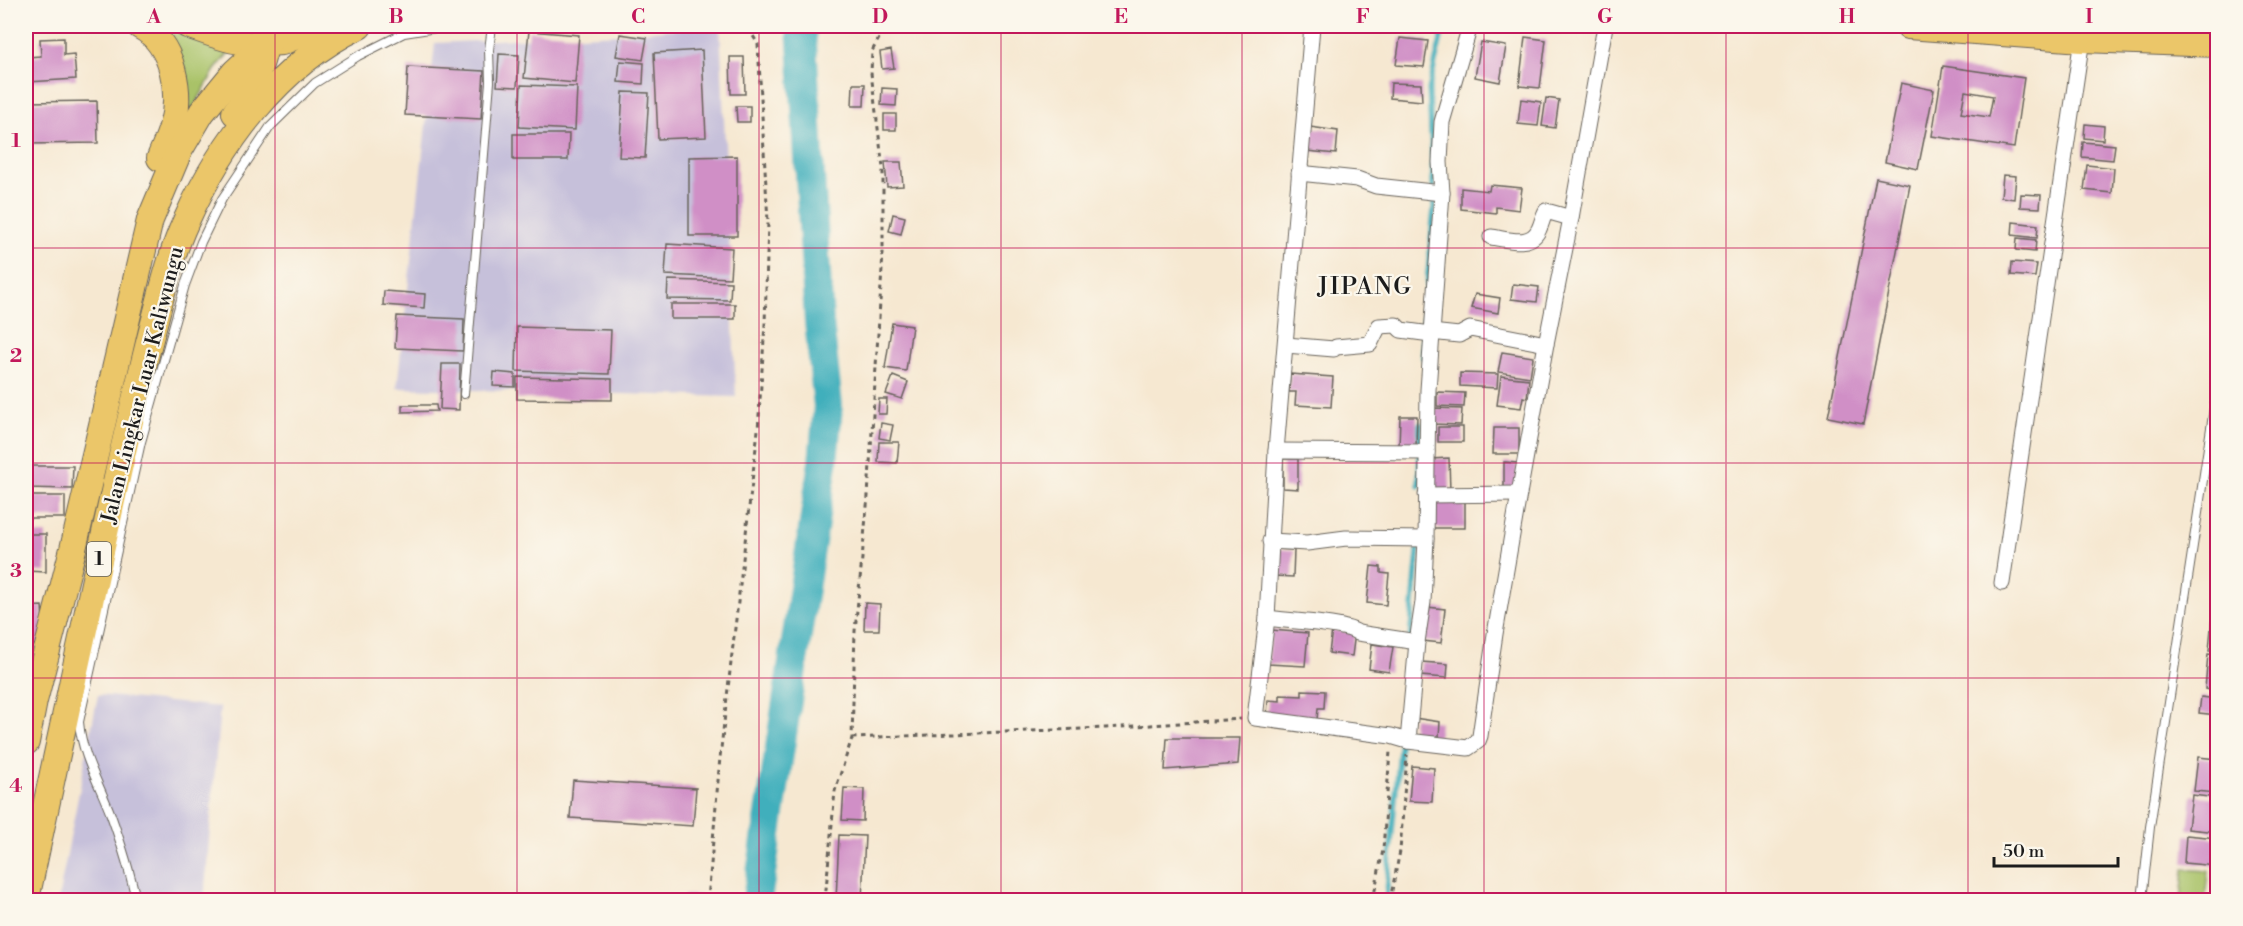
<svg xmlns="http://www.w3.org/2000/svg" width="2243" height="926" font-family="'Libre Bodoni',serif">
<style>
.industrial{fill:#c6c0da}
.green{fill:#a9c268;stroke:#626f42;stroke-width:1.5}
.lines{fill:none;stroke-linecap:round;stroke-linejoin:round}
.stream{stroke:#40afbc;stroke-width:5}
.river{stroke:#40afbc;stroke-width:30}
.building{fill:#d08fc6;fill-rule:evenodd}
.service-casing{stroke:#68635b;stroke-width:10}
.minor-casing{stroke:#68635b;stroke-width:17}
.primary-casing{stroke:#68635b;stroke-width:26}
.trunk-casing{stroke:#68635b;stroke-width:28}
.path{stroke:#68635b;stroke-width:3;stroke-dasharray:4.5 4.5;stroke-linecap:butt}
.service{stroke:#fff;stroke-width:8}
.minor{stroke:#fff;stroke-width:15}
.primary{stroke:#ebc669;stroke-width:24}
.trunk{stroke:#ebc669;stroke-width:26}
.grid{fill:none;stroke:#c2185b;stroke-width:1.5;stroke-opacity:0.55}
.labels{text-anchor:middle;dominant-baseline:central;stroke-width:4.5;stroke-linejoin:round;paint-order:stroke}
.shield{fill:#fbf7ec;stroke:#5f5e5a;stroke-width:1.5}
.shield-label{font-size:20px;font-weight:bold;fill:#1c1c1c}
.street-label{font-size:21px;fill:#1c1c1c;stroke:#fbf7ec}
.quarter-label{font-size:24px;letter-spacing:1.5px;fill:#1c1c1c;stroke:#fbf7ec}
.neatline{fill:none;stroke:#c2185b;stroke-width:2}
.grid-label{font-size:20px;text-anchor:middle;font-weight:bold;fill:#c2185b}
</style>
<rect width="100%" height="100%" fill="#fbf7ec"/>
<filter id="ink" filterUnits="userSpaceOnUse"><feTurbulence type="fractalNoise" baseFrequency=".0167" numOctaves="2"/><feDisplacementMap in="SourceGraphic" scale="12" xChannelSelector="R" yChannelSelector="G"/><feConvolveMatrix kernelMatrix="1 2 1 2 8 2 1 2 1" color-interpolation-filters="sRGB"/></filter>
<filter id="wash" filterUnits="userSpaceOnUse"><feTurbulence type="fractalNoise" baseFrequency=".008" numOctaves="4" result="noise"/><feDisplacementMap in="SourceGraphic" scale="24" xChannelSelector="R" yChannelSelector="G"/><feGaussianBlur stdDeviation="1.35" result="paint"/><feColorMatrix in="noise" values="0 0 0 0 0 0 0 0 0 0 0 0 0 0 0 0 0 1.4 0 .05"/><feComposite in="paint" operator="in"/></filter>
<g filter="url(#wash)">
<rect width="100%" height="100%" fill="#f6e8d1"/>
<g class="industrial">
<polygon points="711,26 720,26 736,397 397,388 435,43 620,34"/>
<polygon points="98,695 220,707 204,900 58,900"/>
</g>
<g class="green">
<polygon points="149,26 165,26 231,50 215,70 175,140 182,91"/>
<polygon points="2184,869 2208,871 2205,900 2181,900"/>
</g>
<g class="lines">
<g class="stream">
<polyline points="1423,358 1423,326 1434,207 1429,89 1444,26"/>
<polyline points="1419,486 1420,424"/>
<polyline points="1386,900 1418,550"/>
</g>
<polyline class="river" points="757,900 823,463 828,406 819,322 801,26"/>
</g>
<g id="blocks">
<g class="building">
<polygon points="529,31 579,35 575,83 524,78"/>
<polygon points="620,34 647,38 643,60 616,56"/>
<polygon points="1525,37 1546,40 1540,88 1519,86"/>
<polygon points="64,38 64,55 74,54 76,79 28,82 27,57 41,56 40,39"/>
<polygon points="1400,38 1428,41 1424,67 1396,65"/>
<polygon points="1481,42 1506,46 1500,82 1475,77"/>
<polygon points="702,50 706,137 658,139 654,53"/>
<polygon points="891,50 894,68 882,69 880,52"/>
<polygon points="499,54 519,55 517,87 497,86"/>
<polygon points="730,57 744,57 745,94 731,94"/>
<polygon points="620,61 644,63 643,84 618,82"/>
<path d="M 1943,66 L 2024,78 L 2014,148 L 1932,136 ZM 1965,91 L 1993,96 L 1989,117 L 1961,113 Z"/>
<polygon points="408,67 484,71 481,119 405,115"/>
<polygon points="1391,83 1421,84 1422,101 1390,98"/>
<polygon points="1901,83 1934,90 1918,169 1885,162"/>
<polygon points="853,84 865,84 864,106 852,106"/>
<polygon points="521,85 577,87 575,130 519,127"/>
<polygon points="882,88 897,89 896,106 881,105"/>
<polygon points="623,92 649,93 645,158 619,157"/>
<polygon points="1546,98 1559,100 1555,128 1542,126"/>
<polygon points="1521,99 1541,102 1538,126 1518,124"/>
<polygon points="97,101 98,143 26,144 26,102"/>
<polygon points="736,106 750,106 750,122 737,122"/>
<rect x="884" y="114" width="12" height="16"/>
<polygon points="2085,124 2104,126 2103,140 2084,138"/>
<polygon points="1310,127 1338,131 1336,154 1307,151"/>
<polygon points="513,134 569,134 568,160 513,160"/>
<polygon points="2083,142 2115,145 2113,160 2082,157"/>
<polygon points="737,156 737,236 689,236 689,157"/>
<polygon points="885,162 901,162 903,186 887,187"/>
<polygon points="2087,165 2114,168 2112,193 2084,190"/>
<polygon points="2003,175 2016,176 2014,199 2001,197"/>
<polygon points="1876,178 1910,185 1863,424 1828,417"/>
<polygon points="1490,185 1522,188 1519,210 1496,207 1496,213 1461,209 1461,188 1489,191"/>
<polygon points="2021,194 2041,195 2040,208 2020,207"/>
<polygon points="893,214 905,217 901,234 889,231"/>
<polygon points="2013,222 2038,225 2037,238 2012,235"/>
<polygon points="2017,238 2036,240 2035,252 2016,250"/>
<polygon points="667,244 732,248 730,278 665,275"/>
<polygon points="2012,262 2037,264 2035,277 2011,275"/>
<polygon points="668,280 731,282 730,300 667,299"/>
<polygon points="1513,284 1539,287 1537,302 1511,299"/>
<polygon points="384,291 425,294 424,308 383,305"/>
<polygon points="1475,294 1500,298 1498,313 1471,308"/>
<rect x="671" y="304" width="64" height="15"/>
<polygon points="397,316 464,319 463,351 395,348"/>
<polygon points="892,323 912,326 906,371 885,368"/>
<polygon points="517,327 611,330 609,374 516,371"/>
<polygon points="1502,352 1533,357 1530,377 1498,372"/>
<polygon points="442,364 460,364 459,410 440,409"/>
<polygon points="494,372 515,374 515,387 493,386"/>
<polygon points="1460,373 1498,374 1497,388 1460,386"/>
<polygon points="1290,374 1333,377 1331,407 1295,405 1296,392 1289,392"/>
<polygon points="893,376 908,382 902,399 886,394"/>
<polygon points="1501,376 1529,379 1527,398 1523,397 1521,408 1497,405"/>
<polygon points="517,377 612,379 612,400 517,399"/>
<polygon points="1437,392 1465,393 1464,407 1437,406"/>
<polygon points="879,399 887,399 886,414 878,414"/>
<polygon points="402,405 436,405 437,411 402,412"/>
<polygon points="1433,408 1462,409 1461,425 1432,424"/>
<polygon points="1400,416 1417,416 1416,448 1399,448"/>
<polygon points="881,423 893,425 890,440 879,438"/>
<rect x="1438" y="427" width="25" height="15"/>
<polygon points="1494,428 1519,428 1519,454 1493,454"/>
<polygon points="879,442 899,442 897,463 878,462"/>
<polygon points="1449,458 1450,492 1431,493 1430,459"/>
<polygon points="1283,459 1298,459 1298,489 1283,488"/>
<polygon points="1504,462 1517,463 1517,488 1504,488"/>
<polygon points="26,466 73,466 72,489 26,488"/>
<rect x="26" y="496" width="39" height="22"/>
<rect x="1431" y="501" width="34" height="27"/>
<polygon points="26,534 46,534 46,572 26,571"/>
<polygon points="1275,549 1294,550 1293,577 1274,576"/>
<polygon points="1371,566 1381,567 1381,573 1389,574 1386,605 1367,603"/>
<polygon points="865,603 880,604 879,630 864,630"/>
<polygon points="42,606 44,644 26,645 26,607"/>
<polygon points="1427,607 1445,609 1441,643 1423,641"/>
<polygon points="2212,616 2217,617 2217,652 2209,651"/>
<polygon points="1271,630 1308,633 1305,666 1268,664"/>
<polygon points="1332,630 1355,633 1352,656 1329,653"/>
<polygon points="1372,644 1393,647 1389,672 1369,669"/>
<polygon points="2208,654 2217,655 2217,691 2205,689"/>
<polygon points="1421,662 1448,664 1447,678 1420,676"/>
<polygon points="1302,690 1325,691 1324,708 1318,708 1317,720 1267,716 1268,700 1280,701 1280,695 1302,696"/>
<polygon points="2201,697 2217,699 2217,715 2199,713"/>
<polygon points="1414,718 1440,722 1439,737 1412,735"/>
<polygon points="2216,719 2217,719 2217,746 2213,746"/>
<polygon points="1167,738 1240,738 1238,764 1165,770"/>
<polygon points="2198,757 2217,759 2217,793 2194,791"/>
<polygon points="1412,766 1434,768 1432,802 1409,801"/>
<polygon points="573,780 696,788 693,826 570,818"/>
<polygon points="844,788 864,789 863,821 842,820"/>
<polygon points="2192,795 2217,798 2217,832 2188,829"/>
<polygon points="839,835 865,836 862,900 836,900"/>
<polygon points="2186,835 2217,838 2217,866 2184,863"/>
<rect x="684" y="895" width="16" height="5"/>
</g>
</g>
</g>
<g filter="url(#ink)">
<use href="#blocks" fill-opacity="0" stroke="#68635b" stroke-width="1.5"/>
<g class="lines">
<defs>
<g id="service">
<polyline points="464,394 490,82 489,50 492,26"/>
<path d="M 136,900 C 130,871 121,843 111,815 C 99,783 82,756 79,722 L 141,442 L 185,285 L 201,242 L 222,199 L 270,127 L 315,83 L 358,56 L 404,33 L 448,26"/>
<polyline points="2142,900 2150,827 2218,382"/>
</g>
<g id="minor">
<polyline points="1312,26 1276,451 1267,618 1255,718 1391,736 1408,741 1468,748 1478,741 1480,736 1495,634 1519,494 1546,344 1571,218 1605,26"/>
<polyline points="1299,173 1357,179 1376,186 1442,193"/>
<path d="M 1491,237 C 1507,239 1531,248 1539,229 C 1542,223 1543,216 1546,211 L 1571,218"/>
<polyline points="1431,332 1459,335 1470,329 1546,344"/>
<polyline points="1286,345 1334,349 1336,347 1370,344 1379,326 1396,325 1401,330 1431,334"/>
<polyline points="1276,451 1427,452"/>
<polyline points="1426,495 1519,494"/>
<polyline points="1270,541 1307,543 1346,538 1426,539"/>
<polyline points="2002,583 2082,39"/>
<path d="M 1267,618 C 1285,621 1347,623 1358,633 L 1417,642"/>
<polyline points="1408,741 1417,642 1423,602 1426,539 1428,390 1442,193 1440,162 1442,122 1470,26"/>
</g>
<path id="primary" d="M 187,26 C 214,35 237,46 266,43 L 262,26"/>
<g id="trunk">
<path d="M 140,26 C 174,43 182,94 172,127 C 169,138 164,148 160,158"/>
<polyline points="1908,26 2082,39 2218,44"/>
<polyline points="267,43 282,42 319,26"/>
<path d="M 235,113 C 251,91 260,70 266,43"/>
<polyline points="26,742 34,701 73,549 150,220 179,151 202,112 235,72 285,26"/>
<path d="M 26,899 C 55,762 85,624 115,487 C 127,432 140,378 154,323 C 163,289 171,253 186,221 C 221,143 279,64 359,26"/>
</g>
</defs>
<use href="#service" class="service-casing"/>
<use href="#minor" class="minor-casing"/>
<use href="#primary" class="primary-casing"/>
<use href="#trunk" class="trunk-casing"/>
<g class="path">
<polyline points="852,738 1106,728 1241,719"/>
<polyline points="708,900 720,757 758,430 765,324 768,222 758,44 747,26"/>
<polyline points="825,900 835,791 852,738 855,631 868,496 883,253 883,168 871,73 872,51 886,26"/>
<polyline points="1373,900 1383,850 1390,751"/>
<polyline points="1390,900 1400,851 1407,755"/>
</g>
<use href="#service" class="service"/>
<use href="#minor" class="minor"/>
<use href="#primary" class="primary"/>
<use href="#trunk" class="trunk"/>
</g>
</g>
<path class="grid" d="M 275,26 L 275,900M 517,26 L 517,900M 759,26 L 759,900M 1001,26 L 1001,900M 1242,26 L 1242,900M 1484,26 L 1484,900M 1726,26 L 1726,900M 1968,26 L 1968,900M 26,248 L 2218,248M 26,463 L 2218,463M 26,678 L 2218,678"/>
<g class="labels">
<rect class="shield" x="87" y="542" width="24" height="34" rx="4.5"/>
<g class="shield-label">
<text x="99" y="559">1</text>
</g>
<g class="street-label">
<text transform="translate(143 385) rotate(-76)">Jalan Lingkar Luar Kaliwungu</text>
</g>
<g class="quarter-label">
<text x="1365" y="287">JIPANG</text>
</g>
</g>
<rect width="2243" height="926" fill="none" stroke="#fbf7ec" stroke-width="66"/>
<path d="M1994 857v9h124v-9" fill="none" stroke="#1c1c1c" stroke-width="3"/>
<text x="2003" y="857" font-size="18" fill="#1c1c1c" stroke="#fbf7ec" stroke-width="4.5" paint-order="stroke">50 m</text>
<rect x="33" y="33" width="2177" height="860" class="neatline"/>
<g class="grid-label">
<text x="154" y="23">A</text>
<text x="396" y="23">B</text>
<text x="638" y="23">C</text>
<text x="880" y="23">D</text>
<text x="1121" y="23">E</text>
<text x="1363" y="23">F</text>
<text x="1605" y="23">G</text>
<text x="1847" y="23">H</text>
<text x="2089" y="23">I</text>
<text x="16" y="147">1</text>
<text x="16" y="362">2</text>
<text x="16" y="577">3</text>
<text x="16" y="792">4</text>
</g>
</svg>
